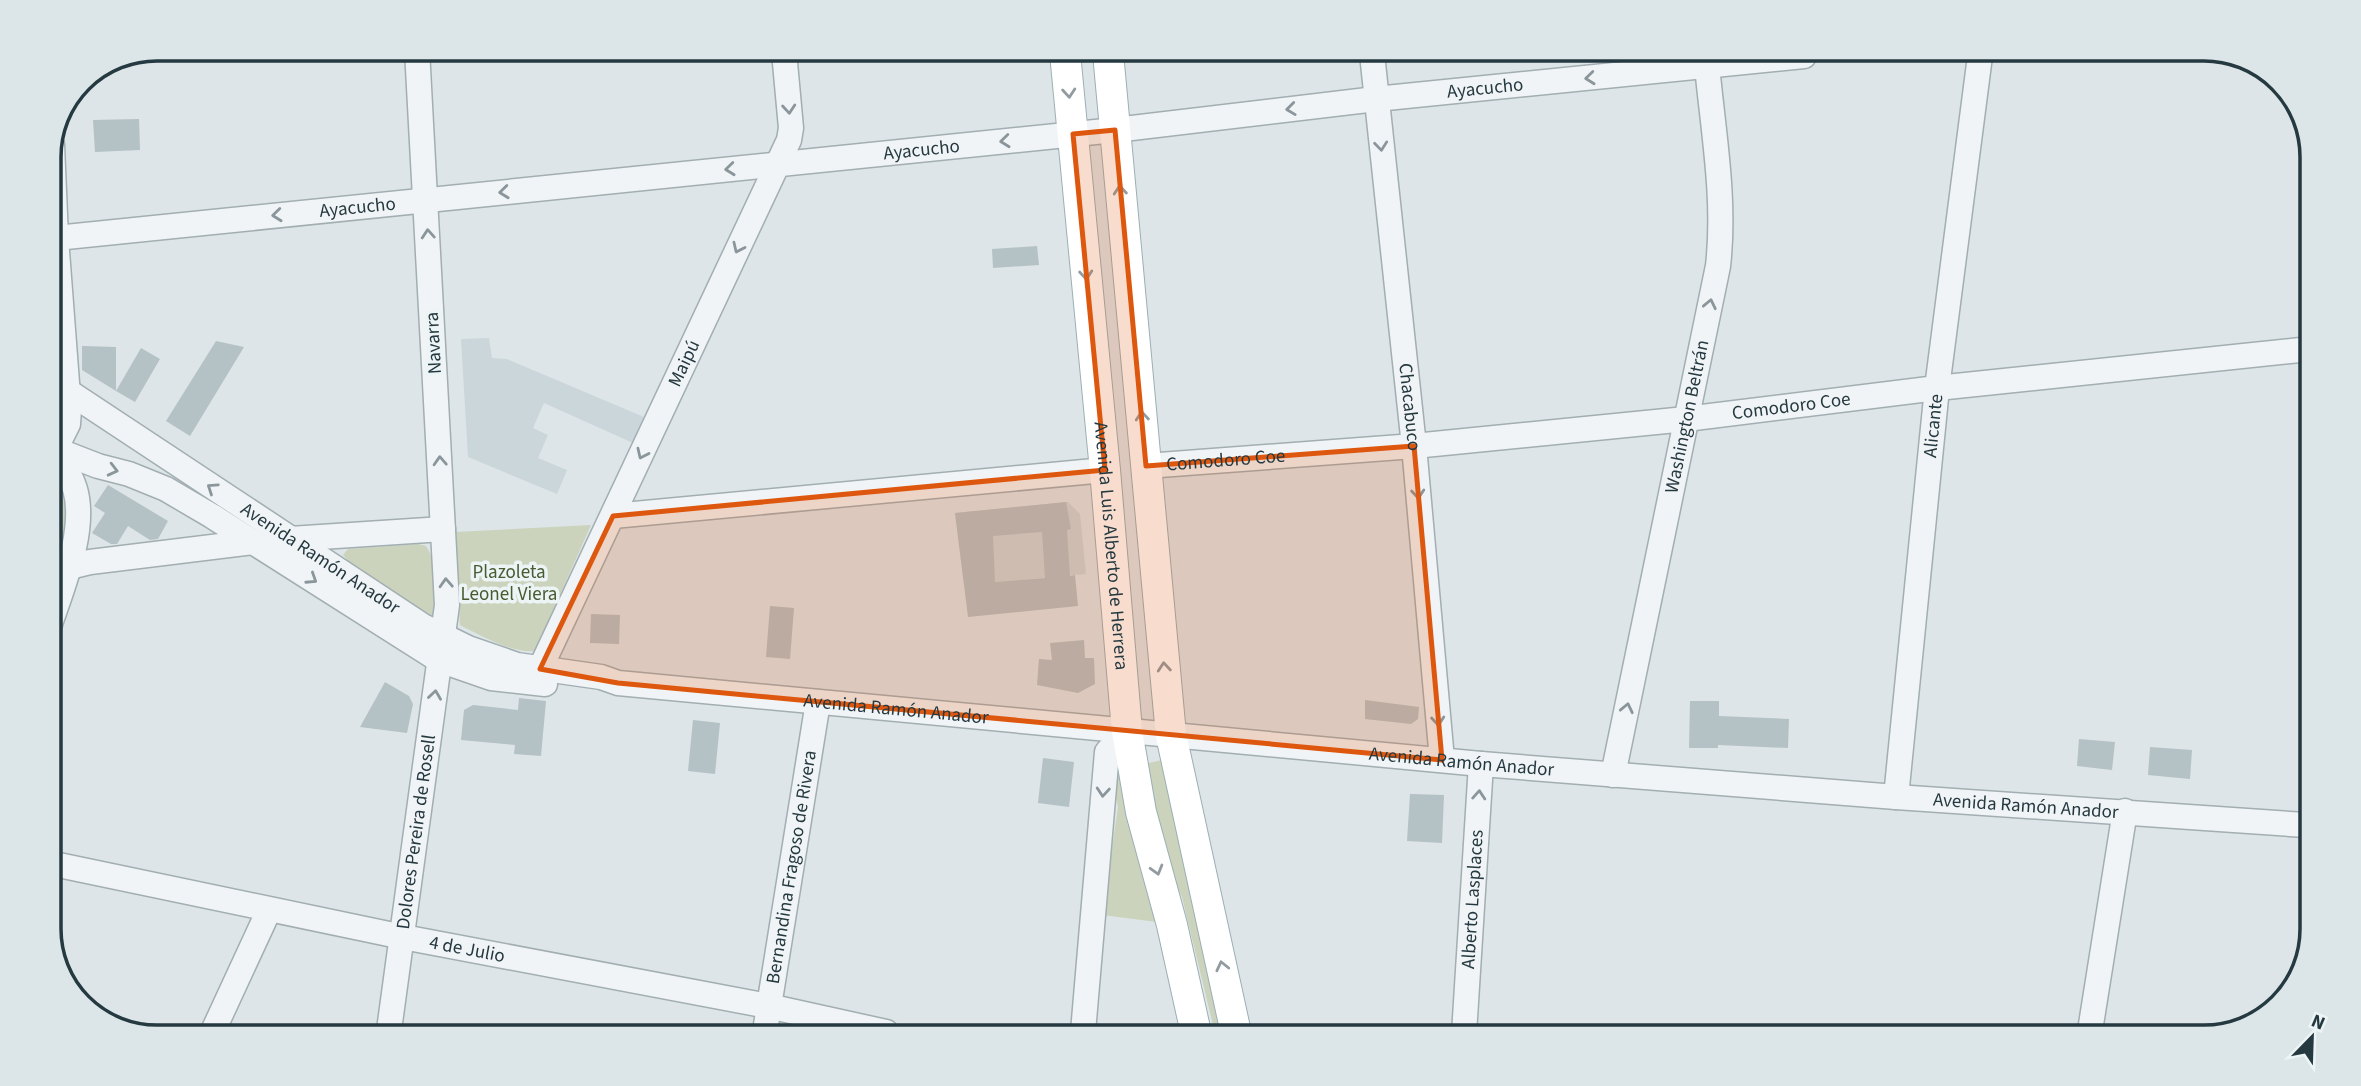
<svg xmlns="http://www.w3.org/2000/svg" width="2361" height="1086" font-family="'Source Sans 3',sans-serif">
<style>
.built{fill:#cbd6da}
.green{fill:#cbd3bd}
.building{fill:#b4c1c5;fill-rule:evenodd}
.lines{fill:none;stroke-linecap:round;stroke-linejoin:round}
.minor-casing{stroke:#a2aeb2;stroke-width:27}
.major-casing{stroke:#9bafb5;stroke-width:32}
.minor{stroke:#f0f4f6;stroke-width:24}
.major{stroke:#fff;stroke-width:30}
.oneway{stroke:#8a969b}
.oneway2{stroke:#929ca0}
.marked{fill:#de570f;fill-opacity:0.2;stroke:#de570f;stroke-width:5;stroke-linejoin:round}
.labels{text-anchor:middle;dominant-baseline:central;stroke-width:7;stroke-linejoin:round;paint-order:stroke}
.street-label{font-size:19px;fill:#253940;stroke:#ecf4f6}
.park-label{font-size:19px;fill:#495c31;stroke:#ecf4f6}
.rim{fill:none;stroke:#253940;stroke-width:3.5}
</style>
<rect width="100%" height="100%" fill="#dde5e8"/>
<g class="built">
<polygon points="489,338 492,358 507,359 644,417 633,443 544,403 533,428 548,435 538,458 567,470 557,494 468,457 461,339"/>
<polygon points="1068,502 1080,514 1086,574 964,585 955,513"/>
</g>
<g class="green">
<path d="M 49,476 C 74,504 67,532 56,563 L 49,563 Z"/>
<path d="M 591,525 L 535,651 C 514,654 479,635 460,625 L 455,532 Z"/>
<polygon points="418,544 426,546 432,557 437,611 434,616 416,607 351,564 343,555 348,549"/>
<polygon points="1162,760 1227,1033 1215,1033 1182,897 1164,860 1140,765"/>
<polygon points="1119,763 1157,922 1102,915 1118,807 1114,788 1115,765"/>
</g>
<g class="building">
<polygon points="139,119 140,150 95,152 93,120"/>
<polygon points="1037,246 1039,265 993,268 992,249"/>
<polygon points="216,341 244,347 190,436 166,421"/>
<polygon points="82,346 116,347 116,391 82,370"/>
<polygon points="141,348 160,359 135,402 116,391"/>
<polygon points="108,485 168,521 158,539 150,540 128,526 117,544 111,544 92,533 105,513 94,506"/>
<path d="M 1066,502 L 1071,529 L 1067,530 L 1070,576 L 1075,575 L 1078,606 L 968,617 L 955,513 ZM 1042,532 L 1045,578 L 995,582 L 993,536 Z"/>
<polygon points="770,606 794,608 790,659 766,657"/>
<polygon points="591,614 620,615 619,644 590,643"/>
<polygon points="1084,640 1085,658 1094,658 1095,684 1078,693 1037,685 1039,659 1052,660 1050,643"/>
<polygon points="385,682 409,696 413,704 407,733 360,727"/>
<polygon points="519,698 546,701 541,756 514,754 515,745 461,740 464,710 473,705 518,710"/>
<polygon points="1365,700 1419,707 1418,719 1411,724 1365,719"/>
<polygon points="1690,701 1719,701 1719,716 1789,719 1788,748 1718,745 1718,748 1689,748"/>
<polygon points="693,720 720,723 715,774 688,771"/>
<polygon points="2079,739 2115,742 2112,770 2077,766"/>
<polygon points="2150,747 2192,750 2190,779 2148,775"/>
<polygon points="1043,758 1074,762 1069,807 1038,803"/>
<polygon points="1410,794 1444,795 1442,843 1407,841"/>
</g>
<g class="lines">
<defs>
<g id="minor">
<path id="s1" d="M 1372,54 L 1414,446 L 1442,760"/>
<polyline points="52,145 56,238 69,409 68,424 55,450"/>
<path id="s2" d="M 56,238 L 1115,130 L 1376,99 L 1804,56"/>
<path id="s3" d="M 49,376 L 69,392 L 423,626 L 468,648 L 517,665 L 601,677 L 618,683 L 1481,764 L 1896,797 L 2305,825"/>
<polyline points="49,447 98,466 129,474 166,489 212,516 439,660 491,678 545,684"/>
<path id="s4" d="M 1146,466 L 1414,446 L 1686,419 L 1937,388 L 2310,349"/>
<polyline points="613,516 1105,470"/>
<polyline points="290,539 443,529"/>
<polyline points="69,567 90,562 253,542"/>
<path d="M 49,627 C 62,588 87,530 75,489 C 71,475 63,463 55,450"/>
<path id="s5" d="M 540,669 L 789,140 L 791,128 L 784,52"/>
<path id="s6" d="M 1613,775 L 1718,266 C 1726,196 1712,126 1706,55"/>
<path id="s7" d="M 1896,797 L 1937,388 L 1980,56"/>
<path id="s8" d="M 49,863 L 403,937 L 768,1006 L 886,1032"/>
<polyline points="214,1029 269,910"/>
<path id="s9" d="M 389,1030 L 447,605 L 417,50"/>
<path id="s10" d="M 765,1031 L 818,702"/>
<polyline points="1083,1032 1107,752 1127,731"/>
<path id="s11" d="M 1464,1034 L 1481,764"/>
<polyline points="2089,1037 2125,811"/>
</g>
<g id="major">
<path id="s12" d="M 1065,53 L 1105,470 L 1127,731 L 1141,812 L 1172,925 L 1196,1033"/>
<polyline points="1108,53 1171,735 1236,1033"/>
</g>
</defs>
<use href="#minor" class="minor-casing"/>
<use href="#major" class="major-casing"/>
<use href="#minor" class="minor"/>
<use href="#major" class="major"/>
</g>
<defs><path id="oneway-chevron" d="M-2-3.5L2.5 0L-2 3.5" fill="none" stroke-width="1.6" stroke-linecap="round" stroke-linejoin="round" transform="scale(1.75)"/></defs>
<g class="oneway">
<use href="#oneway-chevron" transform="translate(1590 78) rotate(174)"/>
<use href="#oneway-chevron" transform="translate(789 109) rotate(85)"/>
<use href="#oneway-chevron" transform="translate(1291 109) rotate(173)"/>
<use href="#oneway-chevron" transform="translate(1005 141) rotate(174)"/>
<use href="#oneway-chevron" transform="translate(1381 146) rotate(84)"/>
<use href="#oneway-chevron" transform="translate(730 169) rotate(174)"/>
<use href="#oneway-chevron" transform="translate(504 192) rotate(174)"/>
<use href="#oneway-chevron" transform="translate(277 215) rotate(174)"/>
<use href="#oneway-chevron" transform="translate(428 234) rotate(-94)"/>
<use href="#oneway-chevron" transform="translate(738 248) rotate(115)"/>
<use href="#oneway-chevron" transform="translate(1710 304) rotate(-78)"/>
<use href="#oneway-chevron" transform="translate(642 454) rotate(115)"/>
<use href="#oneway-chevron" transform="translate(440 461) rotate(-93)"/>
<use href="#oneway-chevron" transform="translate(113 470) rotate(14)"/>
<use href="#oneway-chevron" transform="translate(212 488) rotate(-146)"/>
<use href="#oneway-chevron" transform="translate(1418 494) rotate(85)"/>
<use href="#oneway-chevron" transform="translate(312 579) rotate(33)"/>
<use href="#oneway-chevron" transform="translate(446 583) rotate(-93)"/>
<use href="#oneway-chevron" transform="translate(435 695) rotate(-82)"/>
<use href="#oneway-chevron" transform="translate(1627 708) rotate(-78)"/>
<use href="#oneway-chevron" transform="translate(1438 721) rotate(85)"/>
<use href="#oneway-chevron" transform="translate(1103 792) rotate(95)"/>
<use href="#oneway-chevron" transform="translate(1479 795) rotate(-86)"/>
</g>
<g class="oneway2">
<use href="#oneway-chevron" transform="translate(1069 93) rotate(85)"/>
<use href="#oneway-chevron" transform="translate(1120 190) rotate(-95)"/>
<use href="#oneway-chevron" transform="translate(1086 275) rotate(85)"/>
<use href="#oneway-chevron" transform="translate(1142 416) rotate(-95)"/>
<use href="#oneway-chevron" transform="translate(1164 667) rotate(-95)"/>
<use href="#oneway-chevron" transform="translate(1157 870) rotate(74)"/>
<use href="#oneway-chevron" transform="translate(1222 966) rotate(-103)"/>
</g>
<path class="marked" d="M 1115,130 L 1146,466 L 1414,446 L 1442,760 L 618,683 L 540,669 L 613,516 L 1105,470 L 1073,134 Z"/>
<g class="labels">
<g class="street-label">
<text stroke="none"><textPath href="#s2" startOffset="1437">Ayacucho</textPath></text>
<text stroke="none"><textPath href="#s2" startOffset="870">Ayacucho</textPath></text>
<text stroke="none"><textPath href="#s2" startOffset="303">Ayacucho</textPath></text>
<text transform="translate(434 343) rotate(-93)">Navarra</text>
<text stroke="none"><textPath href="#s5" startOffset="338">Maipú</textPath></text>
<text stroke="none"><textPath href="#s4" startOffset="648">Comodoro Coe</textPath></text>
<text stroke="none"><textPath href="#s1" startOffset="355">Chacabuco</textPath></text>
<text stroke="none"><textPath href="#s6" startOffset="366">Washington Beltrán</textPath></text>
<text stroke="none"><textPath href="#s7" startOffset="373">Alicante</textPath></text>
<text stroke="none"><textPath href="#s4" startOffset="80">Comodoro Coe</textPath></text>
<text stroke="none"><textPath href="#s12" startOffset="495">Avenida Luis Alberto de Herrera</textPath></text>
<text stroke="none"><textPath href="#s3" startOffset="327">Avenida Ramón Anador</textPath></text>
<text stroke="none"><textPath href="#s3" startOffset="934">Avenida Ramón Anador</textPath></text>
<text stroke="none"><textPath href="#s3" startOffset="1502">Avenida Ramón Anador</textPath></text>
<text stroke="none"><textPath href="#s3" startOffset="2068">Avenida Ramón Anador</textPath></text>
<text stroke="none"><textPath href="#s9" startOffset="200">Dolores Pereira de Rosell</textPath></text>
<text stroke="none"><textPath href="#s10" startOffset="166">Bernandina Fragoso de Rivera</textPath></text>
<text stroke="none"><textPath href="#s11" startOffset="135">Alberto Lasplaces</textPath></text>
<text stroke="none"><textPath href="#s8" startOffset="427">4 de Julio</textPath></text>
</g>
<g class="park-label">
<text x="509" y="572">Plazoleta<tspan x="509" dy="22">Leonel Viera</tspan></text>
</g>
</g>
<path d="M0 0H2361V1086H0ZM157 61H2204A96 96 0 0 1 2300 157V929A96 96 0 0 1 2204 1025H157A96 96 0 0 1 61 929V157A96 96 0 0 1 157 61Z" fill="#dce5e7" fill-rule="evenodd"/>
<path class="rim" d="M157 61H2204A96 96 0 0 1 2300 157V929A96 96 0 0 1 2204 1025H157A96 96 0 0 1 61 929V157A96 96 0 0 1 157 61Z"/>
<g transform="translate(2312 1037) rotate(23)" stroke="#ecf4f6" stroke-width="5" paint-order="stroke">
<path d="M0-5L12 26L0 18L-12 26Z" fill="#253940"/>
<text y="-10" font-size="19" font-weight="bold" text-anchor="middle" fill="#253940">N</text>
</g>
</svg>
